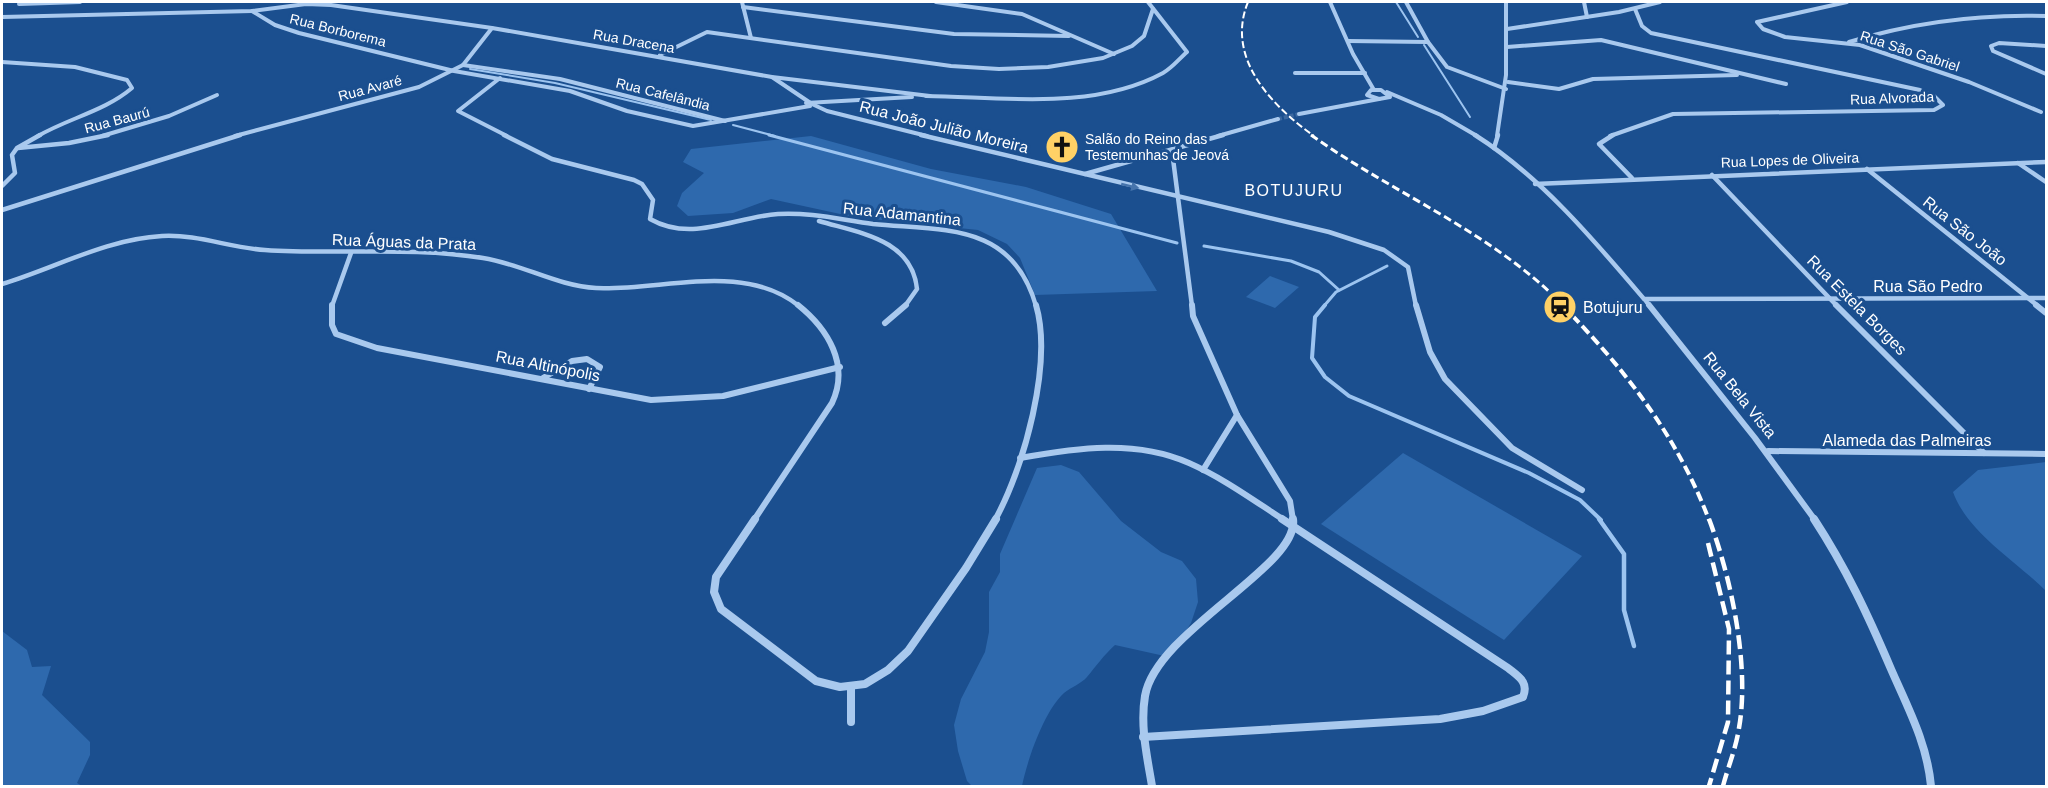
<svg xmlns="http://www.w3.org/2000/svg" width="2048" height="788" font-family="Arial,sans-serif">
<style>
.green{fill:#2e69ad}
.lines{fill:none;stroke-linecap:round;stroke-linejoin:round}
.stream-far3{stroke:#9cc4f0;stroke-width:2}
.stream-far2{stroke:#9cc4f0;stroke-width:3}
.stream-far1{stroke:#9cc4f0;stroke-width:4}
.stream{stroke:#9cc4f0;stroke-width:4.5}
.street-tunnel{stroke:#3d69a0;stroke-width:4;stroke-dasharray:4 2;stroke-linecap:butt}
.street-far3{stroke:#a9c9ee;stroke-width:4}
.street-far2{stroke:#a9c9ee;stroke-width:4.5}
.street-far1{stroke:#a9c9ee;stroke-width:6}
.street{stroke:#a9c9ee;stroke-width:8}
.rail-far3{stroke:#fff;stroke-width:2;stroke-dasharray:7 3;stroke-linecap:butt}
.rail-far2{stroke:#fff;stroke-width:3;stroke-dasharray:8 4;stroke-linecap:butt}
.rail-far1{stroke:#fff;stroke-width:4;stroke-dasharray:10 4.5;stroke-linecap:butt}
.rail{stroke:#fff;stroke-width:4.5;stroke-dasharray:14 6;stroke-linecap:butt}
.wall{fill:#3a679d}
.building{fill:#4478b7;stroke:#305480;stroke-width:1.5}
.oneway{fill:#4674ac}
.labels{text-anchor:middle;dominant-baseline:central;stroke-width:6;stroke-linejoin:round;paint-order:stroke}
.far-street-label{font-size:14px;fill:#fff;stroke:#1b4f8f}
.far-poi-label{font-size:14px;fill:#fff;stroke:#1b4f8f;text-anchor:start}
.street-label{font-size:16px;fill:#fff;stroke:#1b4f8f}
.far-quarter-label{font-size:16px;letter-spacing:1.5px;fill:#fff;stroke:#1b4f8f}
.poi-label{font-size:16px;fill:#fff;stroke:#1b4f8f;text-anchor:start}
</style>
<rect width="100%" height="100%" fill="#1b4f8f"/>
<g class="green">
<polygon points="811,136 931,169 1026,187 1111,214 1157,291 1035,295 1020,258 1007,244 978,230 854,217 771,199 733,213 688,216 677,206 682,193 704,173 683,162 691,149"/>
<polygon points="1270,276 1299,287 1275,308 1246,297"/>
<polygon points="1403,453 1582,556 1504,640 1321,524"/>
<path d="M 2046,462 L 2046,591 C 2015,560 1968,533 1953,492 L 1978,470 Z"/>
<path d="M 1061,465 L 1079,472 L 1121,521 L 1161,552 L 1182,561 L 1196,579 L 1198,602 L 1191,623 L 1169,657 L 1115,645 C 1104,655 1096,666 1087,677 C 1081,684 1071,687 1064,693 C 1044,711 1027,761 1022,786 L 972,786 L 967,781 L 958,751 L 954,725 L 961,699 L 985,652 L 989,632 L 989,592 L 1000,572 L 1000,554 L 1037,468 Z"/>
<polygon points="2,631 27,650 32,667 51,666 42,695 90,742 90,755 77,783 82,786 2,786"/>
</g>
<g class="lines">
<g class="stream-far3">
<polyline points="1396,2 1418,37"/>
<polyline points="1424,45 1470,117"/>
<polyline points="470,69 555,83 711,120"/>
<polyline points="733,125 775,136"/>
</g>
<g class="stream-far2">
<polyline points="769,135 1177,243"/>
<polyline points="1204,246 1291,261 1319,272 1339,290"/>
<polyline points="1324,306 1336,292 1387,266"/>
</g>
<polyline class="stream-far1" points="1325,305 1315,317 1312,358 1325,377 1349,396 1529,473 1580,500 1601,520"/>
<polyline class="stream" points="1599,519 1624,554 1624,610 1634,646"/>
<polyline class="street-tunnel" points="1278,119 1299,114"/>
<g class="street-far3">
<polyline points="742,2 751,38"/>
<polyline points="936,2 1022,14 1114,54"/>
<polyline points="1330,2 1353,54 1374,90"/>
<polyline points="1406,2 1428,42 1447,67 1506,89"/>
<polyline points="1584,2 1587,17"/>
<polyline points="1847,2 1757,22 1763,29 1785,37 1860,45 1969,82 2041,112"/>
<polyline points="19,4 80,2"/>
<polyline points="743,7 954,34 1069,36"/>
<polyline points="252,11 275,25 299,33 454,71 570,91 627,111 693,126 810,106"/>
<polyline points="2,17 252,11 306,4 331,5 492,28 772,77 930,96"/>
<polyline points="1507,29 1619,12 1660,2"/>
<polyline points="1348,41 1428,42"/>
<path d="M 1849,42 C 1914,22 1978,14 2046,16"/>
<polyline points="2046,46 1999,43 1991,46 1993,51 2046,74"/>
<polyline points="1507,47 1601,40 1786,84"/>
<polyline points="660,55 707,32 951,66 999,69 1048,67 1103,58 1132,46 1144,36 1153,9"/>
<path d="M 2,62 L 75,67 L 127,80 L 132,88 C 105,111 69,118 38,136"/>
<polyline points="463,65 560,79 725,121"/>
<polyline points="1295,73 1365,73"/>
<polyline points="772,77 812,104 827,111 927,136"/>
<polyline points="500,78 458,111 507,136"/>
<polyline points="1508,82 1559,89 1593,79 1737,75"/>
<polygon points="1371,90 1381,90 1390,97 1379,99 1367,95"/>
<polyline points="1387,92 1441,115 1477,136"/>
<path d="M 926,96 C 1003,97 1093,111 1163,73 C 1172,68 1179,59 1187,52 L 1148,2"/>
<polyline points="806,103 912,97"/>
<polyline points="1299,114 1379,99"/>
<polyline points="102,136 169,116 217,95"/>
<polyline points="235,136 419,87 463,65 492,28"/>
<polyline points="1218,136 1278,119"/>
<polyline points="1497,136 1506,75 1506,2"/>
<polyline points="1610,136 1673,114 1934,110 1943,105 1934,96 1920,90 1651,33 1642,26 1635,9"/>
</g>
<g class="street-far2">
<path d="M 504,135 L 552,159 L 634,180 L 642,184 L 653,200 L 650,219 C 692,243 734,217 778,214 C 810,212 842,220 873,224 C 944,231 1012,222 1036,306"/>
<polyline points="921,135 1329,232 1384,250 1408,267 1416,306"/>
<path d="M 1475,135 C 1543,178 1598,245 1650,306"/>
<polyline points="1613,135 1599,144 1632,178"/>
<polyline points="18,148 69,143 108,135"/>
<polyline points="1494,148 1498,135"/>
<polyline points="1172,151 1192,306"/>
<polyline points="2018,163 2046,182"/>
<polyline points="1867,169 2038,306"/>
<polyline points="1085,174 1223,135"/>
<polyline points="1712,175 1837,306"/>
<polyline points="1535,184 2046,162"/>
<polyline points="2,186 15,173 12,155 17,148 40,135"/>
<polyline points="2,210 240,135"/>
<path d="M 819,221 C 859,233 912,239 917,289 L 905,306"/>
<path d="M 2,284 C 55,268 106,239 162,236 C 197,234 231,248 265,250 C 337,255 411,246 483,258 C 522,264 557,286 596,288 C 662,291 743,261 799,306"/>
<polyline points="1645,299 2046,298"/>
<polyline points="332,306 351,253"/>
</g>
<g class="street-far1">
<polyline points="332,305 332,325 336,334 377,348 651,400 723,396 840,367"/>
<polyline points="1192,305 1193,316 1237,415 1290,501 1293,520"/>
<polyline points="1416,305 1430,352 1445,379 1512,448 1582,490"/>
<polyline points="1649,305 1755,438 1815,520"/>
<polyline points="1836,305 1984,453"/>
<polyline points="2036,305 2046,313"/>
<polyline points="885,323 906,305"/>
<polyline points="543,378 572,361 587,359 600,367 589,389"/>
<polyline points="1768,451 2046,454"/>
<path d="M 1020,458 C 1076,448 1135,439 1189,463 C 1223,478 1253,500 1284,520"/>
<polyline points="1203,470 1237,415"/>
<path d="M 754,520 L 832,403 C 850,365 828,329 798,305"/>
<path d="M 995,520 C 1024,468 1053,363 1036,305"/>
</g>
<g class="street">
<polyline points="755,519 716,577 714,592 721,609 816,681 840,687 865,684 888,670 908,651 966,568 996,519"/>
<path d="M 1814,519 C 1846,568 1868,615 1891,669 C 1908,708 1927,743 1931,786"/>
<polyline points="851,687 851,722"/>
<path d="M 1143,737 L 1440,719 L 1483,711 L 1523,697 C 1529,682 1519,677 1508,668 L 1282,519"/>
<path d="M 1152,786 C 1147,756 1140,726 1145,696 C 1156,631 1300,566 1293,519"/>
</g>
<path class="rail-far3" d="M 1248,2 C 1225,58 1272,106 1314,136"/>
<path class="rail-far2" d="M 1311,135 C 1394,194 1492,232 1564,306"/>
<path class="rail-far1" d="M 1562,305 C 1624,368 1678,437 1709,520"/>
<g class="rail">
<path d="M 1709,519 C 1731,577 1750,666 1739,728 C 1736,748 1728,767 1723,786"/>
<polyline points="1708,543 1729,629 1728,722 1709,786"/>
</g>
</g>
<polygon class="wall" points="1053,132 1072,148 1072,155 1057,156 1053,139"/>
<polygon class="building" points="1068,131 1072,148 1057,149 1053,132"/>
<defs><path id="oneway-solid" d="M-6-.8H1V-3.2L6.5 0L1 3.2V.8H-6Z" transform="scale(1.5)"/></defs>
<use class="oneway" href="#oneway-solid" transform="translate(1130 186) rotate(13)"/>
<defs>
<symbol id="church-disc" viewBox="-11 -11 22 22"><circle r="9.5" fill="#ffd166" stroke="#1b4f8f"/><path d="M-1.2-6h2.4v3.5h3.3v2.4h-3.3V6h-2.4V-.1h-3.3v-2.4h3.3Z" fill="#111"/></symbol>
<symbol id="station-disc" viewBox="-11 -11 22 22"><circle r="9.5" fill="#ffd166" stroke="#1b4f8f"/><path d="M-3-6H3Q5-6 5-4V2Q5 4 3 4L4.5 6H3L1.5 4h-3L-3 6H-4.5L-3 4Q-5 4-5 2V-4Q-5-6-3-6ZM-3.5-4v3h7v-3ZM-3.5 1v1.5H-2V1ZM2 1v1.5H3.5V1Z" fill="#111"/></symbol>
</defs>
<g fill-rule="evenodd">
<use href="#church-disc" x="1043" y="128" width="38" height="38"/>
<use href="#station-disc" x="1541" y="288" width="38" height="38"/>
</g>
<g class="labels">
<g class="far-street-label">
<text transform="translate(338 30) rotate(14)">Rua Borborema</text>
<text transform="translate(634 41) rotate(10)">Rua Dracena</text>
<text transform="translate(1910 51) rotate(18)">Rua São Gabriel</text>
<text transform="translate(370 88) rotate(-15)">Rua Avaré</text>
<text transform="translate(663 94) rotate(14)">Rua Cafelândia</text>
<text transform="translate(1892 98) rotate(-2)">Rua Alvorada</text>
<text transform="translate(117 120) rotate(-15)">Rua Baurú</text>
<text transform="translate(1790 160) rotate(-2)">Rua Lopes de Oliveira</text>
</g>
<g class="far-poi-label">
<text x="1085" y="139">Salão do Reino das<tspan x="1085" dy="16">Testemunhas de Jeová</tspan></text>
</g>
<g class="street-label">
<text transform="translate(944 127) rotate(14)">Rua João Julião Moreira</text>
<text transform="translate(902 214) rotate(6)">Rua Adamantina</text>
<text transform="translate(1965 231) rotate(38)">Rua São João</text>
<text transform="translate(404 242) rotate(2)">Rua Águas da Prata</text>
<text x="1928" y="286">Rua São Pedro</text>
<text transform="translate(1857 305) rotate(45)">Rua Estela Borges</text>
<text transform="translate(548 366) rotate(11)">Rua Altinópolis</text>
<text transform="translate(1740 395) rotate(51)">Rua Bela Vista</text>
<text x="1907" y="440">Alameda das Palmeiras</text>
</g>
<g class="far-quarter-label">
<text x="1294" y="190">BOTUJURU</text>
</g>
<g class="poi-label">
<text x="1583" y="307">Botujuru</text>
</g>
</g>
<rect width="2048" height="788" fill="none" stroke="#ffffff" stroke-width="6"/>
</svg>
